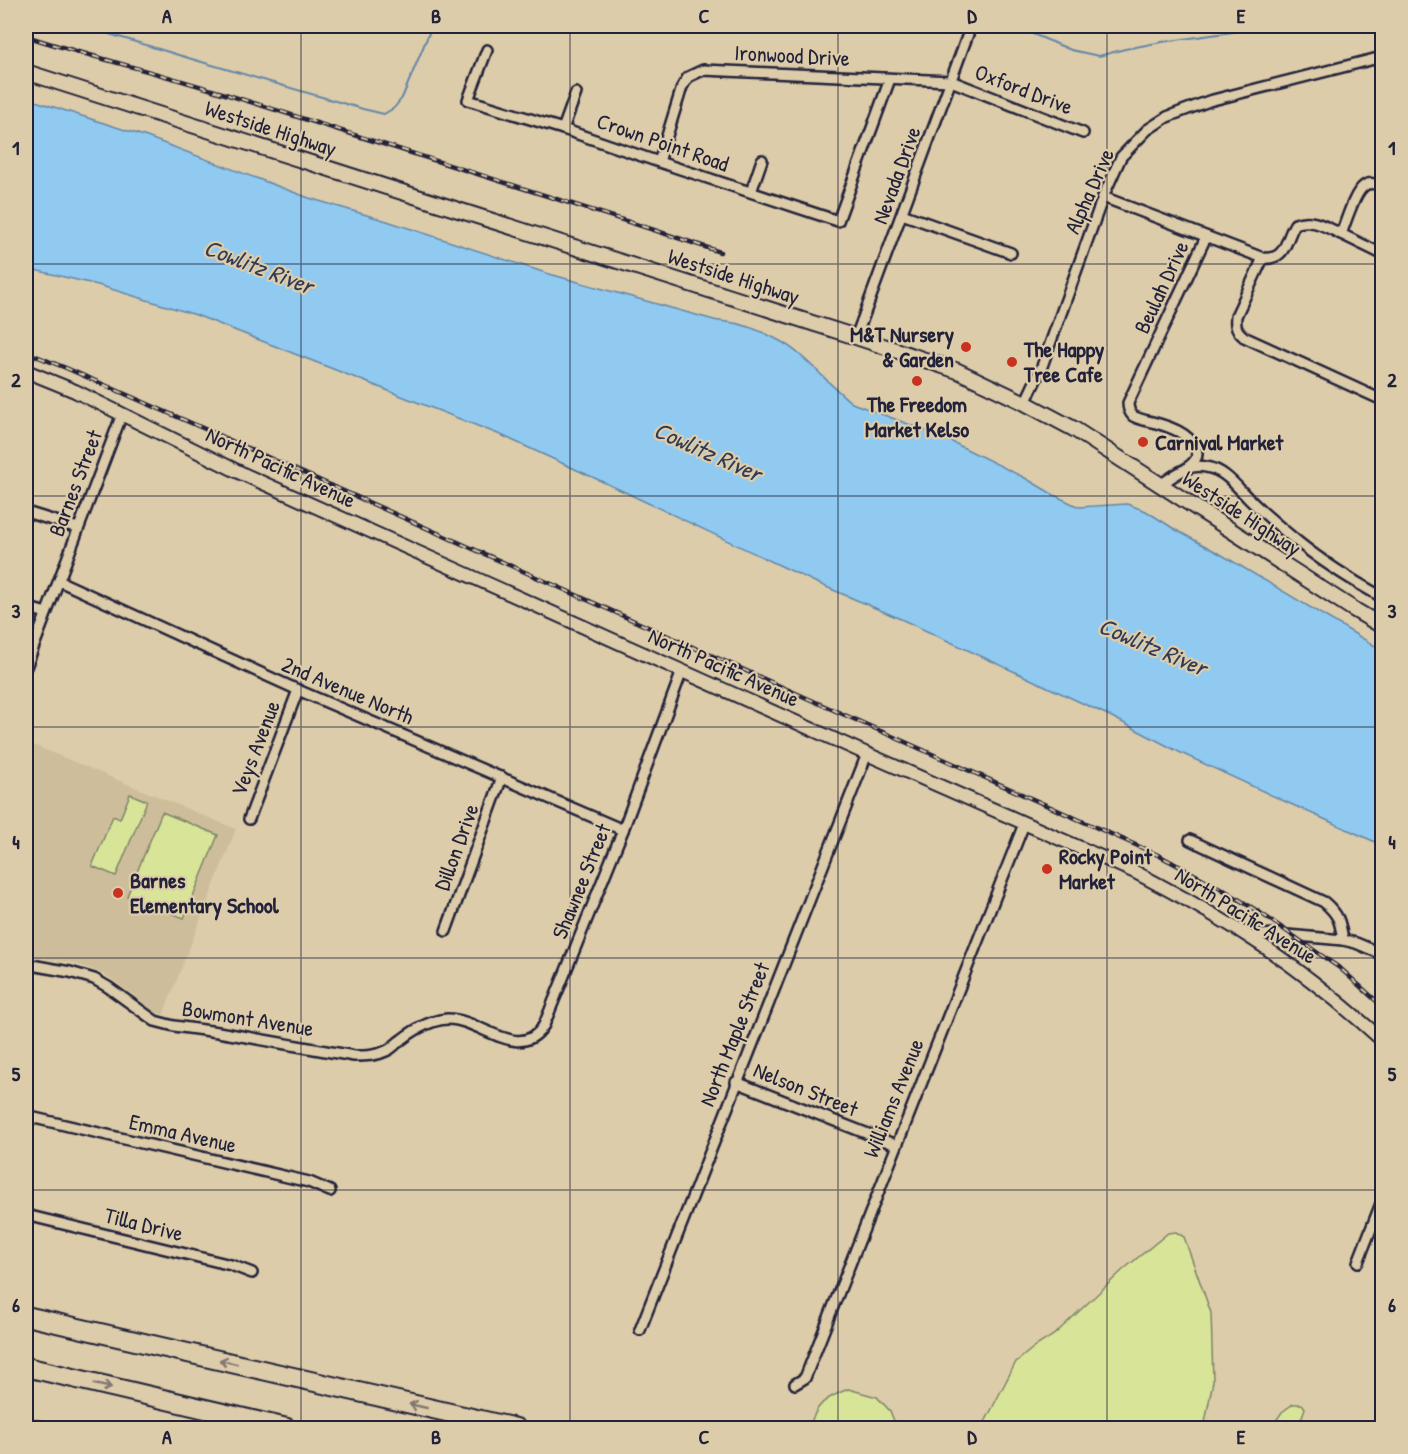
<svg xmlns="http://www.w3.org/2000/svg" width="1408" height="1454" font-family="'Patrick Hand',sans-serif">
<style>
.built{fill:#cebd9a}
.green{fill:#d8e598;stroke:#7d846a;stroke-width:1.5}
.water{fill:#90caf0;stroke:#6487a8;stroke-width:1.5}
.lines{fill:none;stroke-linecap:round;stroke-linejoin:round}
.stream{stroke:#6487a8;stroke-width:2}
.minor-casing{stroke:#22223b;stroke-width:14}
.tertiary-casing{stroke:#22223b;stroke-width:16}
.secondary-casing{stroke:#22223b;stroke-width:18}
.motorway-casing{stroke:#22223b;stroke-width:22}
.minor{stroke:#ddcca9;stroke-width:9}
.tertiary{stroke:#ddcca9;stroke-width:12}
.secondary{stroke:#ddcca9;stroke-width:14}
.motorway{stroke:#ddcca9;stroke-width:18}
.rail-casing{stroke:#22223b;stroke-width:4.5}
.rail{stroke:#ddcca9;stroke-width:2;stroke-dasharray:7;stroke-linecap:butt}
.oneway{stroke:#807772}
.grid{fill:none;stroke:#22223b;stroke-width:1.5;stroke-opacity:0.55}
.poi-dot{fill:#c8321e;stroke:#ddcca9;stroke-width:2}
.labels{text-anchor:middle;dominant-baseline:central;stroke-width:4.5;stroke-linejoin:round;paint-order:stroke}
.street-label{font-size:22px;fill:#22223b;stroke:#ddcca9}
.poi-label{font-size:22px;font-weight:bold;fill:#22223b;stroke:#ddcca9;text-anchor:start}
.water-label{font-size:24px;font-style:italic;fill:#323b56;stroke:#ddcca9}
.neatline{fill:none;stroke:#22223b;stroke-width:2}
.grid-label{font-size:20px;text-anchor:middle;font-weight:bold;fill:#22223b}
</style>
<rect width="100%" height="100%" fill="#ddcca9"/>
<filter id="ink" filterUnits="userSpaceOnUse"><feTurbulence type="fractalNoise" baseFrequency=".0167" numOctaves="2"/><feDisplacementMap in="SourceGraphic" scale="12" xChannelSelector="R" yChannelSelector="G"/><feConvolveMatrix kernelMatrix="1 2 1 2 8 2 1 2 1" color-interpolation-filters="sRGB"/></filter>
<g filter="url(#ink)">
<polygon class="built" points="26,742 236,829 163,1015 156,1013 109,977 91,969 69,962 26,956"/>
<g class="green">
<polygon points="130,794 147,801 116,876 92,866 113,816 120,819"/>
<polygon points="162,812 218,835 184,918 127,896"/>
<polygon points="1176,1232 1184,1237 1211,1313 1213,1381 1204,1428 982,1428 1016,1362 1033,1348 1055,1334 1124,1269 1168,1233"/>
<path d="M 848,1389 L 877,1397 L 890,1411 L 897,1428 L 809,1428 C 817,1403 824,1399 848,1389 Z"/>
<polygon points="1293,1404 1302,1404 1305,1408 1298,1428 1271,1428 1282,1412"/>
</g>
<path class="water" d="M 26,98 L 147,137 L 309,198 L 387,221 L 546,273 L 714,320 C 723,322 733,322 742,325 C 760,330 786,342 800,355 C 818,370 833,388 852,403 L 940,436 L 1025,478 L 1054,495 L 1079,507 L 1127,504 L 1146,511 L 1176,530 L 1222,555 L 1382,650 L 1382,845 L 1284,801 L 1181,753 L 1110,716 L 903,620 L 817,583 L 614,487 L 503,436 L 196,315 L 98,285 L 26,268 Z"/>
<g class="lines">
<g class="stream">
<polyline points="43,26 56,27 74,26"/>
<polyline points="83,26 195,60 363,109 384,114 394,108 402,98 432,26"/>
<polyline points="614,26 620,26"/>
<polyline points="1014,26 1071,50 1099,56 1125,49 1162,42 1275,26"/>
</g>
<defs>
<g id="minor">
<polyline points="487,50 468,100 563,129 659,162 838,221 890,79"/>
<polyline points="563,129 576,93"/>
<polyline points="659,162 682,87 688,77 703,70 951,81 1083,133"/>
<polyline points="751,192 762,160"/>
<path d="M 1103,197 L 1263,258 C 1287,260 1285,240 1295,224 C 1311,217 1326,227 1341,234 C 1346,222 1354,193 1364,186 C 1369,182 1377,184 1382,186"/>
<polyline points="902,214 1011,253"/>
<polyline points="1341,234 1382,254"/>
<path d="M 1263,258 L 1236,316 C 1235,327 1236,330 1244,337 L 1382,400"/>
<polyline points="856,337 971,26"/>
<polyline points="1025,403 1041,369 1103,197 1121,157 1147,130 1167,117 1209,101 1382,57"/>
<path d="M 1188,467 C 1195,462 1200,456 1195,447 C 1188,433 1170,427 1156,423 C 1149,421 1140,420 1133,416 C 1129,412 1128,408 1128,403 L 1206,237"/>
<path d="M 1160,485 C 1174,476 1188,463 1206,467 C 1225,470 1236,486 1249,499 C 1264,514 1281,528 1298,542 C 1324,563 1353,581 1382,597"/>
<polyline points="26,512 78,528"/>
<polyline points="59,581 298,690 623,830"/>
<polyline points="26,607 46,613"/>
<polyline points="26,667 122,414"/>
<polyline points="249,819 298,690"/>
<path d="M 1190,840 L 1324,902 C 1339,915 1340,921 1343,940"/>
<polyline points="446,931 502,777"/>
<polyline points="1252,938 1261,935 1276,934 1343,940 1356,943 1382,954"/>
<path d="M 26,964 L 70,972 L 94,979 L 108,987 L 155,1021 L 174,1026 L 218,1032 L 354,1056 C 365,1056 376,1056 386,1051 C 392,1049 396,1043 401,1040 C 414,1030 430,1020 447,1019 C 480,1018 520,1064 544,1025 L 623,830 L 682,671"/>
<polyline points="736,1082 896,1145"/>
<polyline points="26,1116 309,1182 330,1191"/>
<polyline points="26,1215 231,1265 252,1273"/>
<polyline points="1358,1262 1382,1201"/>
<polyline points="640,1330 867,754"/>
<polyline points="795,1384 805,1378 1024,824"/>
</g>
<g id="tertiary">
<path d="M 26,371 L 75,391 L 243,474 L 867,754 L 1135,872 C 1175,893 1214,914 1251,938 C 1298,968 1341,1003 1382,1040"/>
<polyline points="26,1425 42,1428"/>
</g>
<polyline id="secondary" points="26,72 856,337 958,371 1025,403 1074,429 1353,609 1382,626"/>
<g id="motorway">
<polyline points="26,1316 516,1428"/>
<polyline points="26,1367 287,1428"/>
</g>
</defs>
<use href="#minor" class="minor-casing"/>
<use href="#tertiary" class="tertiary-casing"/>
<use href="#secondary" class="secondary-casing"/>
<use href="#motorway" class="motorway-casing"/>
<use href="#minor" class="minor"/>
<use href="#tertiary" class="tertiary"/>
<use href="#secondary" class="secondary"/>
<use href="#motorway" class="motorway"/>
<defs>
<g id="rail">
<path d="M 26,36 C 90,57 157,72 222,93 C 366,138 510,184 654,230 L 720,252"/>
<polyline points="26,352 66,368 207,430 1158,855 1222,889 1259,912 1341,969 1382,1006"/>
</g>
</defs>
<use href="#rail" class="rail-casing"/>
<use href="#rail" class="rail"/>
</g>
<defs><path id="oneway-shaft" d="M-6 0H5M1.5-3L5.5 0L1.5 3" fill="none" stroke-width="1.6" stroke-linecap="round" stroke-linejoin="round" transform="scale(1.5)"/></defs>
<g class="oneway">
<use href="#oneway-shaft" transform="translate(228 1362) rotate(-167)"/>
<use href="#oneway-shaft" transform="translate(103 1386) rotate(13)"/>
<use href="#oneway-shaft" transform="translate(418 1406) rotate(-167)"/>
</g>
</g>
<path class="grid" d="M 301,26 L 301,1428M 570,26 L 570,1428M 838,26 L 838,1428M 1107,26 L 1107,1428M 26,264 L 1382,264M 26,496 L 1382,496M 26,727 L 1382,727M 26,958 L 1382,958M 26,1190 L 1382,1190"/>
<g class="poi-dot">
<circle cx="966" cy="347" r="6"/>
<circle cx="1012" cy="362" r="6"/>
<circle cx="917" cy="381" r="6"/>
<circle cx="1143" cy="442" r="6"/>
<circle cx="1047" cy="869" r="6"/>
<circle cx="118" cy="893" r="6"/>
</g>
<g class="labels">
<g class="street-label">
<text transform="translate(792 55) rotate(3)">Ironwood Drive</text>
<text transform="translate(1024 89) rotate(21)">Oxford Drive</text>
<text transform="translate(271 128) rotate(18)">Westside Highway</text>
<text transform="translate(663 142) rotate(19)">Crown Point Road</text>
<text transform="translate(896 175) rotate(-70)">Nevada Drive</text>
<text transform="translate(1089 191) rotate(-66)">Alpha Drive</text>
<text transform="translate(734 276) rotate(18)">Westside Highway</text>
<text transform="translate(1161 287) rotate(-65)">Beulah Drive</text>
<text transform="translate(281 467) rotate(25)">North Pacific Avenue</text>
<text transform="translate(75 483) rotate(-69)">Barnes Street</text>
<text transform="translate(1242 513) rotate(33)">Westside Highway</text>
<text transform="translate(724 667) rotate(24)">North Pacific Avenue</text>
<text transform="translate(348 690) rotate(23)">2nd Avenue North</text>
<text transform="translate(255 748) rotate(-69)">Veys Avenue</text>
<text transform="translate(456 847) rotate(-70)">Dillon Drive</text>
<text transform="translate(581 881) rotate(-68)">Shawnee Street</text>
<text transform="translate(1246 915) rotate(32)">North Pacific Avenue</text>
<text transform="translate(248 1018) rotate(9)">Bowmont Avenue</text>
<text transform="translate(734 1034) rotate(-68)">North Maple Street</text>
<text transform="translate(806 1089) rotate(22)">Nelson Street</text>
<text transform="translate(893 1098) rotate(-68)">Williams Avenue</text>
<text transform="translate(183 1133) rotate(13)">Emma Avenue</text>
<text transform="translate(144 1224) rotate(14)">Tilla Drive</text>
</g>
<g class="poi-label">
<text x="954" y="334" text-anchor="end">M&amp;T Nursery<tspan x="954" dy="25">&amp; Garden</tspan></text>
<text x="1024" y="349">The Happy<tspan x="1024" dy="25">Tree Cafe</tspan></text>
<text x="917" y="404" text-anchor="middle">The Freedom<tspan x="917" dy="25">Market Kelso</tspan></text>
<text x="1155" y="442">Carnival Market</text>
<text x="1059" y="856">Rocky Point<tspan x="1059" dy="25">Market</tspan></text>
<text x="130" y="880">Barnes<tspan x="130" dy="25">Elementary School</tspan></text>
</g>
<g class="water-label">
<text transform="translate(259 266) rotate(21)">Cowlitz River</text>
<text transform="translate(708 451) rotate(24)">Cowlitz River</text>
<text transform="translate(1153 646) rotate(23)">Cowlitz River</text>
</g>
</g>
<rect width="1408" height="1454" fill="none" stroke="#ddcca9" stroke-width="66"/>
<rect x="33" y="33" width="1342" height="1388" class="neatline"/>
<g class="grid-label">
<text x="167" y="23">A</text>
<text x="436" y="23">B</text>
<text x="704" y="23">C</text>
<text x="972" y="23">D</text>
<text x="1241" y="23">E</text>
<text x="16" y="155">1</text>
<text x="1392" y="155">1</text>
<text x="16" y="387">2</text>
<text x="1392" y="387">2</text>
<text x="16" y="618">3</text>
<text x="1392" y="618">3</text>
<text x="16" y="849">4</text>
<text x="1392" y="849">4</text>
<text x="16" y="1081">5</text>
<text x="1392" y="1081">5</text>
<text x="16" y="1312">6</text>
<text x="1392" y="1312">6</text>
<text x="167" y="1444">A</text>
<text x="436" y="1444">B</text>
<text x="704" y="1444">C</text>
<text x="972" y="1444">D</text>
<text x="1241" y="1444">E</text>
</g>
</svg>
